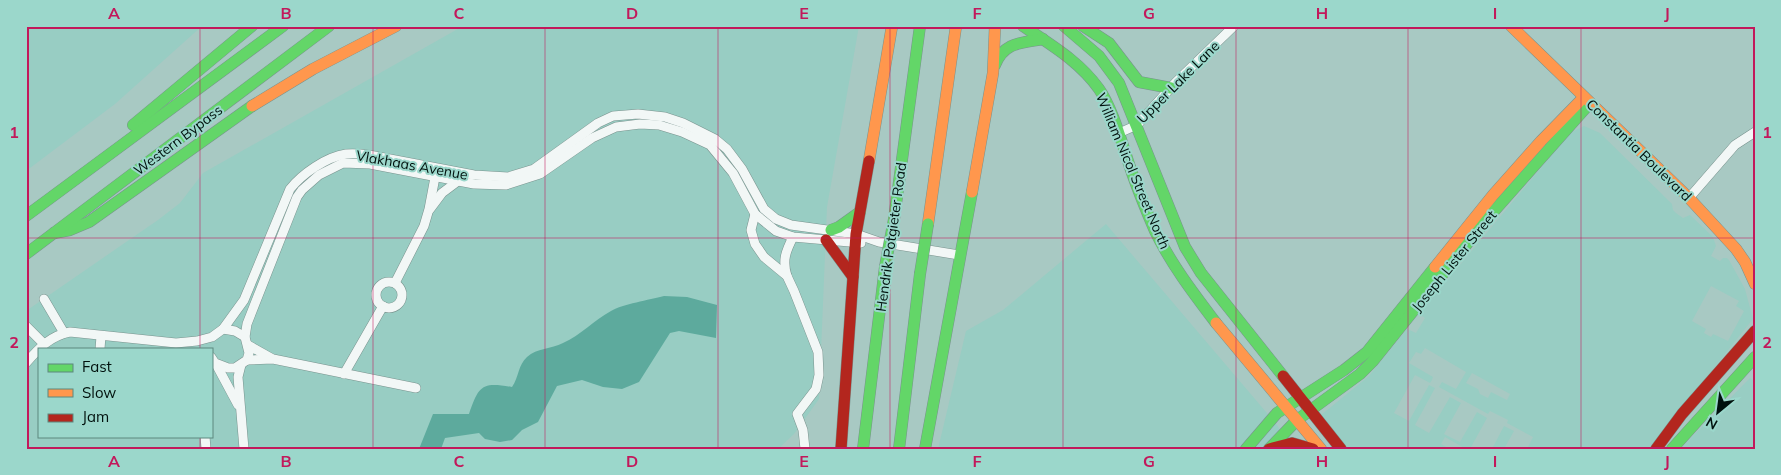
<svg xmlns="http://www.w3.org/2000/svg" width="1781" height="475" font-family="Mulish,sans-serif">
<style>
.built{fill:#98cdc3;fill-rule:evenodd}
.water{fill:#5daa9d}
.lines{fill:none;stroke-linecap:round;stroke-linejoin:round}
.street-casing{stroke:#79938e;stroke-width:10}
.fast-casing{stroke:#79938e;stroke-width:12}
.slow-casing{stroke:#79938e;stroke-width:12}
.jam-casing{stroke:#79938e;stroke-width:12}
.street{stroke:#f2f7f6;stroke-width:9}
.fast{stroke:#63d668;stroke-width:11}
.slow{stroke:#ff974d;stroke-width:11}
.jam{stroke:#b3261e;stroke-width:11}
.fast-bridge-casing{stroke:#79938e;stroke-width:12;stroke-linecap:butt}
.fast-bridge{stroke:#63d668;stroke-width:11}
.grid{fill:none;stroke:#c2185b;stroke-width:1;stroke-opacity:0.55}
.labels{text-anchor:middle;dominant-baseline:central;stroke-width:4;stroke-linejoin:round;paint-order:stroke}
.street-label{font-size:14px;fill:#00110d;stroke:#9bd7cb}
.neatline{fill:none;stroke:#c2185b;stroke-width:2}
.grid-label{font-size:16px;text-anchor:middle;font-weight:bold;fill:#c2185b}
</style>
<rect width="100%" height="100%" fill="#a8c9c3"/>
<g class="built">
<polygon points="26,26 202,26 115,104 26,171"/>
<path d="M 463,26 L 859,26 L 827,207 L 819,399 L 794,434 L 778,449 L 26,449 L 26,311 L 158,220 L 180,203 L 203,173 ZM 39,349 L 211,349 L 211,436 L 39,436 Z"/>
<path d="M 1584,126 L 1600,133 L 1672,204 L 1673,210 L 1676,213 L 1683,218 L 1690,215 L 1713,237 L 1716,246 L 1711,256 L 1720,261 L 1723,258 L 1727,258 L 1729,260 L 1745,289 L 1753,319 L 1649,449 L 1527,449 L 1533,437 L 1507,423 L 1508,420 L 1490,411 L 1488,414 L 1439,387 L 1442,382 L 1456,389 L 1466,372 L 1425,348 L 1421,354 L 1416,352 L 1409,363 L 1433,377 L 1432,380 L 1430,383 L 1415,375 L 1394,413 L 1409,421 L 1429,385 L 1435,388 L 1415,425 L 1429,433 L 1450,397 L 1461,403 L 1444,434 L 1460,442 L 1477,412 L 1487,418 L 1470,449 L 1466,449 L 1445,437 L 1441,444 L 1450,449 L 1349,449 L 1321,415 L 1369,376 L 1407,329 L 1416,333 L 1425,318 L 1419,314 L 1570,133 ZM 1711,286 L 1739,301 L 1736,306 L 1744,311 L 1728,341 L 1713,334 L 1711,337 L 1704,333 L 1706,329 L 1692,321 ZM 1472,373 L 1510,394 L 1507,400 L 1491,392 L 1488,398 L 1480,394 L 1478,389 L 1466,383 Z"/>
<polygon points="1106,224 1277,425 1285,438 1274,449 938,449 966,331 1003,310"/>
<polygon points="1750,378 1755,382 1755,449 1680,449"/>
<polygon points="1504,426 1514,431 1504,449 1492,449"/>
</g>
<path class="water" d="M 664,296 L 687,297 L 717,305 L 716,338 L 679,331 L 670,333 L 639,382 L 622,389 L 603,387 L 582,380 L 557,386 L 538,422 L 522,430 L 512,440 L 500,442 L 485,439 L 479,433 L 445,438 L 441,449 L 419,449 L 433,414 L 469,414 C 479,385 482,382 512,387 C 519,377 518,365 527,357 C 537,348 551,349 563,343 C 581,335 594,320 611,311 C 623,304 649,300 664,296 Z"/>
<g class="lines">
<defs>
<g id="street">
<polyline points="1119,133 1137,125 1175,83 1234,26"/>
<polyline points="1689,198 1735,145 1755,132"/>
<polyline points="430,209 442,193 458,181"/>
<polyline points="755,214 751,230 755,244 764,257 787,276 794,291 818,352 819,375 816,389 797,414 803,430 805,449"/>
<path d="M 787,276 C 782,260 786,251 793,237"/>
<circle cx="389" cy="295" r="13"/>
<polyline points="395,283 424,226 429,209 436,172"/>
<polyline points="44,299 64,333"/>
<polyline points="26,326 43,343"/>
<polyline points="223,329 235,331 245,337"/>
<polyline points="248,345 271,358"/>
<polyline points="100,349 101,336"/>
<polyline points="211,357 215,363 228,368 235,368 247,360 249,353 245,337 247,324 297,197 302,190 319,175 343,163 370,164 474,184 506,185 540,174 592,138 616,127 640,124 659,125 682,132 710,145 733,173 755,214 776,231 793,237 861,243"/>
<polyline points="247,360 273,359 416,388"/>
<path d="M 26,363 C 39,348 50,336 70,332 L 176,343 L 197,341 L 212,337 L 223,329 L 244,300 L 290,189 C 302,174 326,157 346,154 C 354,153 362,154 369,155 L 474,175 L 508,177 L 534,169 L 598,123 L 613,116 L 638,114 L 665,117 L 683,123 L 715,139 L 727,149 L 742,169 L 764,209 L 776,219 L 791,225 L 856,234 L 879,242 L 959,255"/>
<polyline points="216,364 238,405"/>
<polyline points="241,365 238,377 244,449"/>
<polyline points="344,374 383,306"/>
<polyline points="205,436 206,449"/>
</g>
<g id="fast">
<path d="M 1023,26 C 1051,45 1079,61 1099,89 C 1113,109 1122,144 1130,167 C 1137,188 1146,210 1155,231 C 1171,264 1194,294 1216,323"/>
<polyline points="1064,26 1099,56 1119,83 1185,247 1201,273 1283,376"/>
<polyline points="1083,26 1109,43 1139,82 1171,88"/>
<path d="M 995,65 C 1004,42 1021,43 1043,39"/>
<polyline points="133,125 252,26"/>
<polyline points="26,216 283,26"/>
<polyline points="894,219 920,26"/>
<polyline points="831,230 839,227 860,212"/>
<polyline points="54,233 70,230 89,222 252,106"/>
<polyline points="26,254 329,26"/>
<polyline points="863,449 885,267"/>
<polyline points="899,449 920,274"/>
<polyline points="925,449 972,192"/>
<polyline points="1246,449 1277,413 1344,370 1367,352 1435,267"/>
<polyline points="1269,449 1297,420 1360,374 1373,361 1487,219 1590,103"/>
<polyline points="1672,449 1755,357"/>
</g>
<g id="slow">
<polyline points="1511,26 1689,198 1736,249 1745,262 1755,284"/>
<polyline points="252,106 313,69 396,26"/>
<polyline points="869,161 892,26"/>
<polyline points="972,192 993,73 995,26"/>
<polyline points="928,224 956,26"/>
<polyline points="1435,267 1493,195 1541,141 1584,97"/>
<polyline points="1216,323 1321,449"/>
</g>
<g id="jam">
<polyline points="826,240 853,277"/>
<polyline points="1283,376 1341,449"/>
<polyline points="841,449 856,234 869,161"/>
<polyline points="1269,449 1292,443 1313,449"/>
<polyline points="1656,449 1682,414 1755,331"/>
</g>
</defs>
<use href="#street" class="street-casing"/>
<use href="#fast" class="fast-casing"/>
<use href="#slow" class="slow-casing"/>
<use href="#jam" class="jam-casing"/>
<use href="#street" class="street"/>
<use href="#fast" class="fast"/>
<use href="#slow" class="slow"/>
<use href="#jam" class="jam"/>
<defs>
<g id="fast-bridge">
<polyline points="885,267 894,219"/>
<polyline points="920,274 928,224"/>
</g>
</defs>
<use href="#fast-bridge" class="fast-bridge-casing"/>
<use href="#fast-bridge" class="fast-bridge"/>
</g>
<path class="grid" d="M 200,26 L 200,349M 373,26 L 373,449M 545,26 L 545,449M 718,26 L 718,449M 890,26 L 890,449M 1063,26 L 1063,449M 1236,26 L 1236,449M 1408,26 L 1408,449M 1581,26 L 1581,449M 26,238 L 1755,238M 200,436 L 200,449"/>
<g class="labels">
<g class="street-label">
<text transform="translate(1178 82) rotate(-45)">Upper Lake Lane</text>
<text transform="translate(178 140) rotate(-37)">Western Bypass</text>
<text transform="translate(1639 150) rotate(44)">Constantia Boulevard</text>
<text transform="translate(412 165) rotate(10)">Vlakhaas Avenue</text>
<text transform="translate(1133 171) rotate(67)">William Nicol Street North</text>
<text transform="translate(891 237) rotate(-82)">Hendrik Potgieter Road</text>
<text transform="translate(1454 261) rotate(-51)">Joseph Lister Street</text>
</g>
</g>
<rect width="1781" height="475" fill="none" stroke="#9bd7cb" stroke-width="55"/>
<rect x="38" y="348" width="175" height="90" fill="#9bd7cb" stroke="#5d887f"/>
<rect x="48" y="364" width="25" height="8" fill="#63d668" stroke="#5d887f"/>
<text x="82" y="372" font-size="15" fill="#00110d">Fast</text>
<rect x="48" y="389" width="25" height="8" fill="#ff974d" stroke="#5d887f"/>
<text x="82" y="398" font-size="15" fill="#00110d">Slow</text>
<rect x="48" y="414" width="25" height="8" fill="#b3261e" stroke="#5d887f"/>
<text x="82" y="422" font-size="15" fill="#00110d">Jam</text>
<g transform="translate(1718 412) rotate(209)" stroke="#9bd7cb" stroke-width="4" paint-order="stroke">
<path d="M0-4L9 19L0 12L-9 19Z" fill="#00110d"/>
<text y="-8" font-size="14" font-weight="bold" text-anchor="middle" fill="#00110d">N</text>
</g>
<rect x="28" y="28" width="1726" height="420" class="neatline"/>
<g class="grid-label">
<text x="114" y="19">A</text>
<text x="286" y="19">B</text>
<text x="459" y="19">C</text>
<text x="632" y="19">D</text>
<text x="804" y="19">E</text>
<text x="977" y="19">F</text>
<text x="1149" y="19">G</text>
<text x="1322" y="19">H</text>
<text x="1495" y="19">I</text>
<text x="1667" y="19">J</text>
<text x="14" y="138">1</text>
<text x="1767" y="138">1</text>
<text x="14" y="348">2</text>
<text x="1767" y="348">2</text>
<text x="114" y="467">A</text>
<text x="286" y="467">B</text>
<text x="459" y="467">C</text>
<text x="632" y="467">D</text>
<text x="804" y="467">E</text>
<text x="977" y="467">F</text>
<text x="1149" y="467">G</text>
<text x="1322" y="467">H</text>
<text x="1495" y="467">I</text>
<text x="1667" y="467">J</text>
</g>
</svg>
